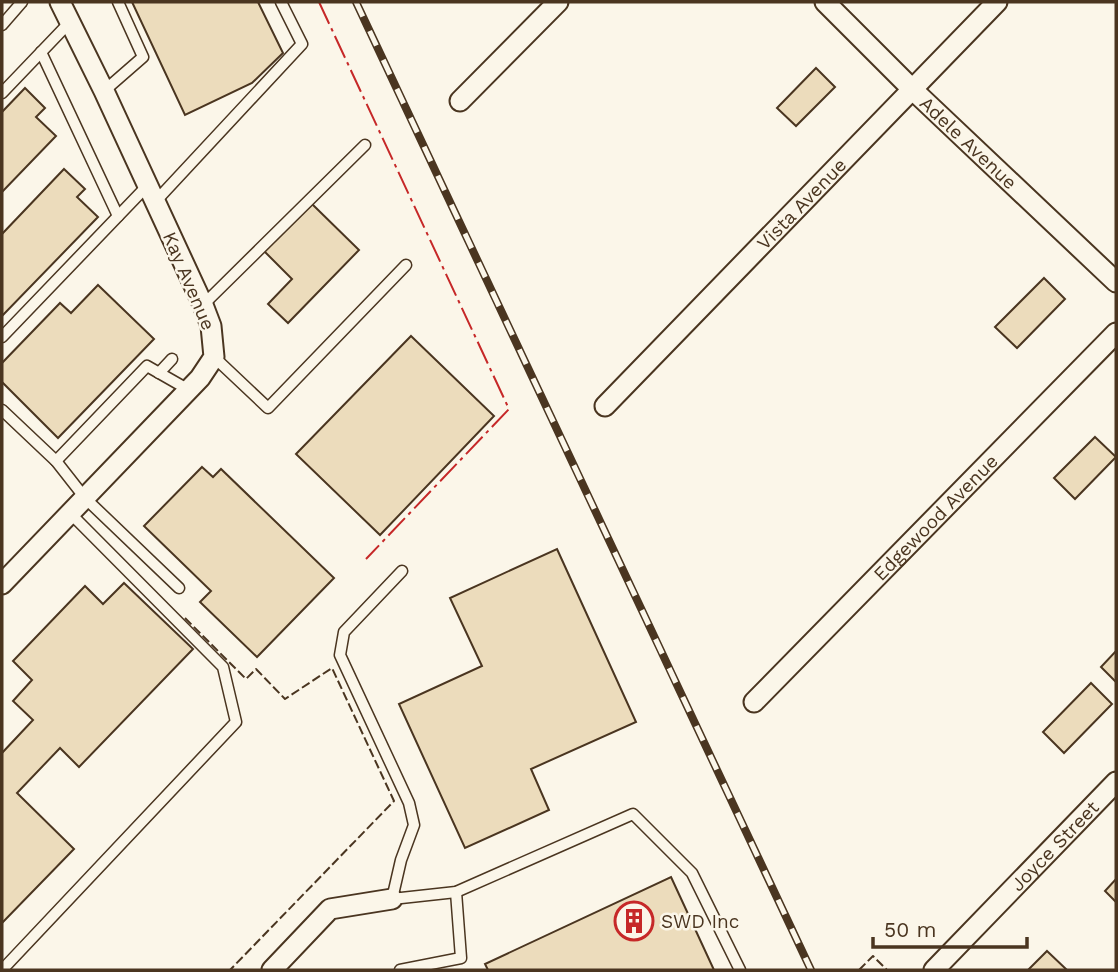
<svg xmlns="http://www.w3.org/2000/svg" width="1118" height="972" font-family="'Work Sans',sans-serif">
<style>
.building{fill:#ecdcbc;stroke:#4a3520;stroke-width:2}
.lines{fill:none;stroke-linecap:round;stroke-linejoin:round}
.lane-casing{stroke:#4a3520;stroke-width:13}
.street-casing{stroke:#4a3520;stroke-width:23}
.lane{stroke:#fbf6e9;stroke-width:10}
.street{stroke:#fbf6e9;stroke-width:19}
.rail-casing{stroke:#4a3520;stroke-width:8}
.rail{stroke:#fbf6e9;stroke-width:5;stroke-dasharray:16;stroke-linecap:butt}
.fence{stroke:#4a3520;stroke-width:2;stroke-dasharray:9 3.5;stroke-linecap:butt}
.power{stroke:#c62828;stroke-width:2;stroke-dasharray:24 5 3.5 5;stroke-linecap:butt}
.labels{text-anchor:middle;dominant-baseline:central;stroke-width:5;stroke-linejoin:round;paint-order:stroke}
.street-label{font-size:19px;fill:#4a3520;stroke:#fbf6e9}
.poi-label{font-size:19px;fill:#4a3520;stroke:#fbf6e9;text-anchor:start}
</style>
<rect width="100%" height="100%" fill="#fbf6e9"/>
<g class="building">
<polygon points="132,2 258,2 283,53 252,83 185,115"/>
<polygon points="816,68 835,87 796,126 777,108"/>
<polygon points="25,88 45,108 36,117 56,136 2,192 2,112"/>
<polygon points="64,169 85,189 77,197 98,217 2,316 2,234"/>
<polygon points="311,203 359,250 288,323 268,304 292,279 264,251"/>
<polygon points="1044,278 1065,299 1017,348 995,327"/>
<polygon points="98,285 154,339 58,438 2,382 2,363 60,303 71,313"/>
<polygon points="411,336 494,416 380,535 296,454"/>
<polygon points="1095,437 1116,457 1075,499 1054,478"/>
<polygon points="202,467 213,477 221,469 334,578 257,657 200,602 211,591 144,526"/>
<polygon points="557,549 636,722 531,769 549,810 465,848 399,704 482,666 450,598"/>
<polygon points="124,583 193,649 79,767 60,748 17,793 74,849 2,923 2,753 33,720 13,701 32,680 13,661 85,586 103,604"/>
<polygon points="1116,651 1116,682 1101,667"/>
<polygon points="1091,683 1112,704 1064,753 1043,732"/>
<polygon points="671,877 714,970 488,970 485,964"/>
<polygon points="1116,879 1116,902 1105,891"/>
<polygon points="1047,951 1067,970 1028,970"/>
</g>
<g class="lines">
<defs>
<g id="lane">
<polyline points="2,25 22,2"/>
<polyline points="41,52 118,216"/>
<polyline points="104,91 143,57 118,2"/>
<polyline points="2,93 69,23"/>
<polyline points="155,202 302,44 281,2"/>
<polyline points="203,305 365,145"/>
<polyline points="2,337 147,186"/>
<polyline points="214,357 268,408 406,265"/>
<polyline points="159,373 172,359"/>
<polyline points="2,410 56,461 85,498 179,588"/>
<polyline points="56,461 147,366 189,390"/>
<polyline points="402,571 344,632 340,655 409,803 414,825 401,860 392,899 456,892 633,814 692,873 740,970"/>
<polyline points="2,970 236,722 223,667 70,513"/>
<polyline points="400,970 461,958 456,892"/>
</g>
<g id="street">
<path id="s1" d="M 825,2 L 913,90 L 1116,282"/>
<polyline points="460,101 558,2"/>
<path id="s2" d="M 605,406 L 997,2"/>
<polyline points="2,584 200,378 214,357 211,326 203,305 104,91 60,2"/>
<path id="s3" d="M 754,702 L 1116,333"/>
<polyline points="272,970 330,909 392,899"/>
<path id="s4" d="M 934,970 L 1116,782"/>
</g>
</defs>
<use href="#lane" class="lane-casing"/>
<use href="#street" class="street-casing"/>
<use href="#lane" class="lane"/>
<use href="#street" class="street"/>
<defs>
<polyline id="rail" points="356,2 811,970"/>
</defs>
<use href="#rail" class="rail-casing"/>
<use href="#rail" class="rail"/>
<g class="fence">
<polyline points="185,618 246,679 256,669 285,699 332,668 394,801 230,970"/>
<polyline points="859,970 873,956 887,970"/>
</g>
<polyline class="power" points="319,2 509,409 366,559"/>
</g>
<defs>
<symbol id="building-ring" viewBox="-11 -11 22 22"><circle r="9.5" fill="#fbf6e9" stroke="#c62828" stroke-width="1.5"/><path d="M-4-6H4V6H1V3H-1V6H-4ZM-2.5-4.3h1.7v1.8h-1.7ZM.8-4.3h1.7v1.8H.8ZM-2.5-1h1.7V.8h-1.7ZM.8-1h1.7V.8H.8Z" fill="#c62828"/></symbol>
</defs>
<g fill-rule="evenodd">
<use href="#building-ring" x="612" y="899" width="44" height="44"/>
</g>
<g class="labels">
<g class="street-label">
<text stroke="none"><textPath href="#s1" startOffset="201">Adele Avenue</textPath></text>
<text stroke="none"><textPath href="#s2" startOffset="282">Vista Avenue</textPath></text>
<text transform="translate(189 281) rotate(67)">Kay Avenue</text>
<text stroke="none"><textPath href="#s3" startOffset="259">Edgewood Avenue</textPath></text>
<text stroke="none"><textPath href="#s4" startOffset="173">Joyce Street</textPath></text>
</g>
<g class="poi-label">
<text x="661" y="921">SWD Inc</text>
</g>
</g>
<rect width="1118" height="972" fill="none" stroke="#4a3520" stroke-width="7"/>
<path d="M873 937v10h154v-10" fill="none" stroke="#4a3520" stroke-width="3.5"/>
<text x="884" y="937" font-size="21" fill="#4a3520" stroke="#fbf6e9" stroke-width="5" paint-order="stroke">50 m</text>
</svg>
